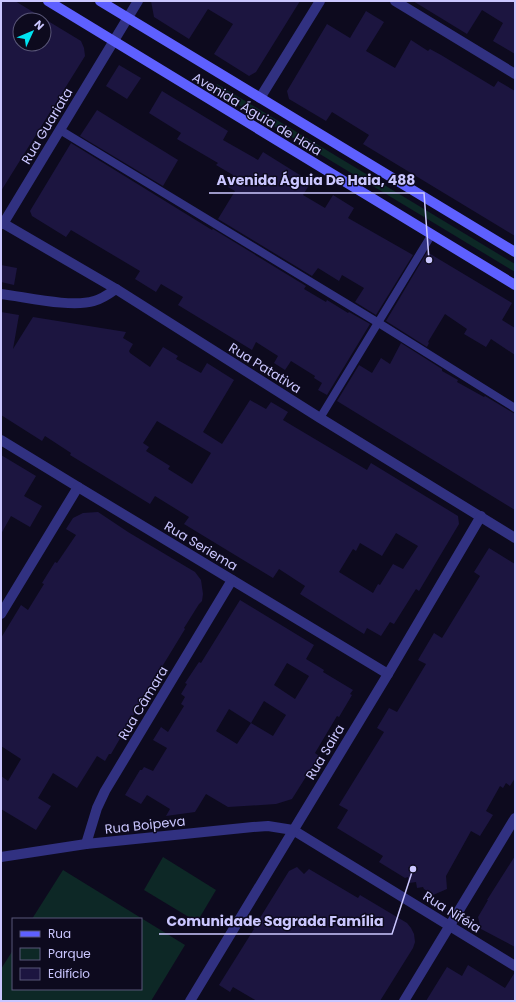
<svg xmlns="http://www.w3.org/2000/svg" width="516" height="1002" font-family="Poppins,sans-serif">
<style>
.green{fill:#0d2826}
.building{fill:#1c1540;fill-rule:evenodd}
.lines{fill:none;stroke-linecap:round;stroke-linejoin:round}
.lane{stroke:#313181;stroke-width:8}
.street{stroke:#313181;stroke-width:10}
.secondary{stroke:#5e60ff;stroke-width:10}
.labels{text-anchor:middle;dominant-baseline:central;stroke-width:3;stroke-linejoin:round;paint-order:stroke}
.street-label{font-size:13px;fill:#cbc7ff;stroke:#0d0a1e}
.leader{fill:none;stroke:#cbc7ff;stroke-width:1.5}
.callout-dot{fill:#cbc7ff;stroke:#0d0a1e;stroke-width:1.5}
.callout-label{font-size:14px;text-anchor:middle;font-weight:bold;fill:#cbc7ff;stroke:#0d0a1e;stroke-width:3;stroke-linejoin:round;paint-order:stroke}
</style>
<rect width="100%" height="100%" fill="#0d0a1e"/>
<g class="green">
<polygon points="217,84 515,264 515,272 214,90"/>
<polygon points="163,857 216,890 197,922 144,890"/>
<polygon points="63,870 185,945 151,1001 1,1001 1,969 13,950 13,989 141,989 141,919 32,919"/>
</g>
<g class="building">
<path d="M 1,1 L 15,1 L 81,41 L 84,48 L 85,56 L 1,191 ZM 20,20 L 44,20 L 44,44 L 20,44 Z"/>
<polygon points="151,1 300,1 256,72 249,76 214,54 233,24 208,9 189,39 154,17"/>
<polygon points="413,1 515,1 515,54 493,41 503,23 482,10 467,34"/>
<polygon points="366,11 384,22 366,51 395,68 411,40 428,51 430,49 441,55 494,87 498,81 515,91 515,236 363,144 369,135 332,112 326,121 289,99 287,91 327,24 350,38"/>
<polygon points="119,65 141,78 127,99 106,86"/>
<polygon points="162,91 228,131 223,140 258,160 263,152 311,182 303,195 325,208 333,195 354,208 348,218 413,255 376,315 355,302 364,288 342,275 339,281 318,268 312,276 218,219 235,191 228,187 231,183 229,181 233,175 216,165 218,163 177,139 181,133 149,113"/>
<polygon points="97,110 178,160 163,186 80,136"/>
<polygon points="71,143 212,230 213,229 306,286 304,289 326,302 327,300 348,313 349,312 370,324 327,395 318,390 322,383 314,378 315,376 291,361 285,370 274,363 278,356 256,342 252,350 178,305 183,297 161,284 156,292 135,279 140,271 71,230 66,237 32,216 30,211"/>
<polygon points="427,252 512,303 502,320 515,328 515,355 491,339 486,347 464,334 467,329 445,314 428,342 429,343 427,347 386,321"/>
<polygon points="1,265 17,268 14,285 1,282"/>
<path d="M 1,312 L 19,315 L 13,349 L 33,317 L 126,332 L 123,338 L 133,344 L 129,351 L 130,353 L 150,367 L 163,347 L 178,356 L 176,359 L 201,373 L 207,363 L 234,380 L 203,432 L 222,444 L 250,400 L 266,409 L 271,402 L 288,412 L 283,420 L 293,426 L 367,470 L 371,463 L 458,516 L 459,524 L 419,591 L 416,589 L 394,624 L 390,622 L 381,636 L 367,628 L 364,634 L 300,594 L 305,586 L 279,569 L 273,578 L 184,524 L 189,517 L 155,496 L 150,504 L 70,455 L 71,453 L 45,436 L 42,441 L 1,415 ZM 157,421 L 211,453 L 192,484 L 168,469 L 170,466 L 146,451 L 149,447 L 143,443 ZM 396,533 L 418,546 L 403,569 L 393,564 L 380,585 L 378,584 L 373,593 L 339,572 L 353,549 L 356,551 L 360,543 L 382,556 Z"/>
<polygon points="401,343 442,369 442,371 458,380 457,382 484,397 485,396 515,414 515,510 337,401 359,365 372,373 381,358 390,364"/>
<polygon points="1,455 36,476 24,496 42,506 30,527 11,516 1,534"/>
<polygon points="98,512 128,532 195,572 201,580 203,594 202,601 199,604 184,628 185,629 135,711 136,711 111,754 109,754 105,761 97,756 77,788 53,773 38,798 51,806 36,830 1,809 1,776 8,781 21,759 1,746 1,638 21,605 28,610 44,584 42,583 55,562 57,563 76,535 66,529 73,518 83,513"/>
<polygon points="489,548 515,564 515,778 510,786 506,783 503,788 500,786 486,811 493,815 480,836 471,831 446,876 447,889 433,895 424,889 423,887 417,888 416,882 409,883 408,877 405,878 379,862 383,856 337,828 348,810 339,805 384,732 377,728 389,708 397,712 426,664 418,660 434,633 442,638 480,576 474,572"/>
<path d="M 240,600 L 314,645 L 306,659 L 324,670 L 323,672 L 353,690 L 350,694 L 352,695 L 339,717 L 337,716 L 315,753 L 319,756 L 292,799 L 276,804 L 228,807 L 206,794 L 195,812 L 166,816 L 170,809 L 147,795 L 141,804 L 125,795 L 140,770 L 142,770 L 144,767 L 153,771 L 167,748 L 153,740 L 161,727 L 168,732 L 184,706 L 181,704 L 185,697 L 181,694 L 187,684 L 185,683 L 199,662 L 201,663 ZM 287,663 L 309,676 L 295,699 L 274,685 ZM 264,701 L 286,715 L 273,736 L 251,723 ZM 229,709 L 251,723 L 237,744 L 216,731 Z"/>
<polygon points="515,856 515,947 481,929 478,917 488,900 487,900"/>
<polygon points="297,867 304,874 309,869 358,898 360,895 407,923 411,928 414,934 415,942 413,948 380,1001 257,1001 233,987 230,992 219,985 254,929 253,929 289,871"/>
<polygon points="468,965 505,988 515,972 515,1001 426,1001 447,967 462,976"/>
</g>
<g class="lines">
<g class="lane">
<polyline points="60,130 377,322 515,408"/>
<polyline points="320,418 432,234"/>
</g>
<g class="street">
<polyline points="395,1 515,74"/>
<polyline points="260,98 320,1"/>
<polyline points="1,222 116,289 320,418 515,538"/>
<polyline points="3,224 138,1"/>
<path d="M 1,294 C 26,297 71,308 94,301 C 102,299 109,294 116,289"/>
<polyline points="1,440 78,487 388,674"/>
<polyline points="1,614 78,487"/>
<polyline points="86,844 97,808 105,791 232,580"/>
<polyline points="1,857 86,844 253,827 268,826 293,830 515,966"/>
<polyline points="190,1001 388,674 481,516"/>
<polyline points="404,1001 515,818"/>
</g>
<g class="secondary">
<polyline points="48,1 515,285"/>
<polyline points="100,1 515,252"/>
</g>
</g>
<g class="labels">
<g class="street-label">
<text transform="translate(257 114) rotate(31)">Avenida Águia de Haia</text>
<text transform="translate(47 126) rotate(-59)">Rua Guariata</text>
<text transform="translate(265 368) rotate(32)">Rua Patativa</text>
<text transform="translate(201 546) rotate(31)">Rua Seriema</text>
<text transform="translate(143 703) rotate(-59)">Rua Câmara</text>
<text transform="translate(325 752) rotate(-59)">Rua Saira</text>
<text transform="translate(145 825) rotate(-6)">Rua Boipeva</text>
<text transform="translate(452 912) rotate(32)">Rua Niféia</text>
</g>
</g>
<path class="leader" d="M429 260L424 193H209M413 869L392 934H159"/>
<g class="callout-dot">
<circle cx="429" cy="260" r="4"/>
<circle cx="413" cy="869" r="4"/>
</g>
<g class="callout-label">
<text x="316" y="185">Avenida Águia De Haia, 488</text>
<text x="275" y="926">Comunidade Sagrada Família</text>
</g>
<rect width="516" height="1002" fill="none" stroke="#cbc7ff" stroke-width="4"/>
<rect x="12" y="918" width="130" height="72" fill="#0d0a1e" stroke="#595678"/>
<rect x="20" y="931" width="20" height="6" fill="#5e60ff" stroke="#595678"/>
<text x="48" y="938" font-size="12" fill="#cbc7ff">Rua</text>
<rect x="20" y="948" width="20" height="12" fill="#0d2826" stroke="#595678"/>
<text x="48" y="958" font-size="12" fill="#cbc7ff">Parque</text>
<rect x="20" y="968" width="20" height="12" fill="#1c1540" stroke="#595678"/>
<text x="48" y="978" font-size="12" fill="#cbc7ff">Edifício</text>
<g transform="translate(32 32) rotate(46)"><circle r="19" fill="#0d0a1e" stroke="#595678"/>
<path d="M0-3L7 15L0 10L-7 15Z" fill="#00e3f2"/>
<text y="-6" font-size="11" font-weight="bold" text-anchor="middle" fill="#cbc7ff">N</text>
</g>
</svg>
